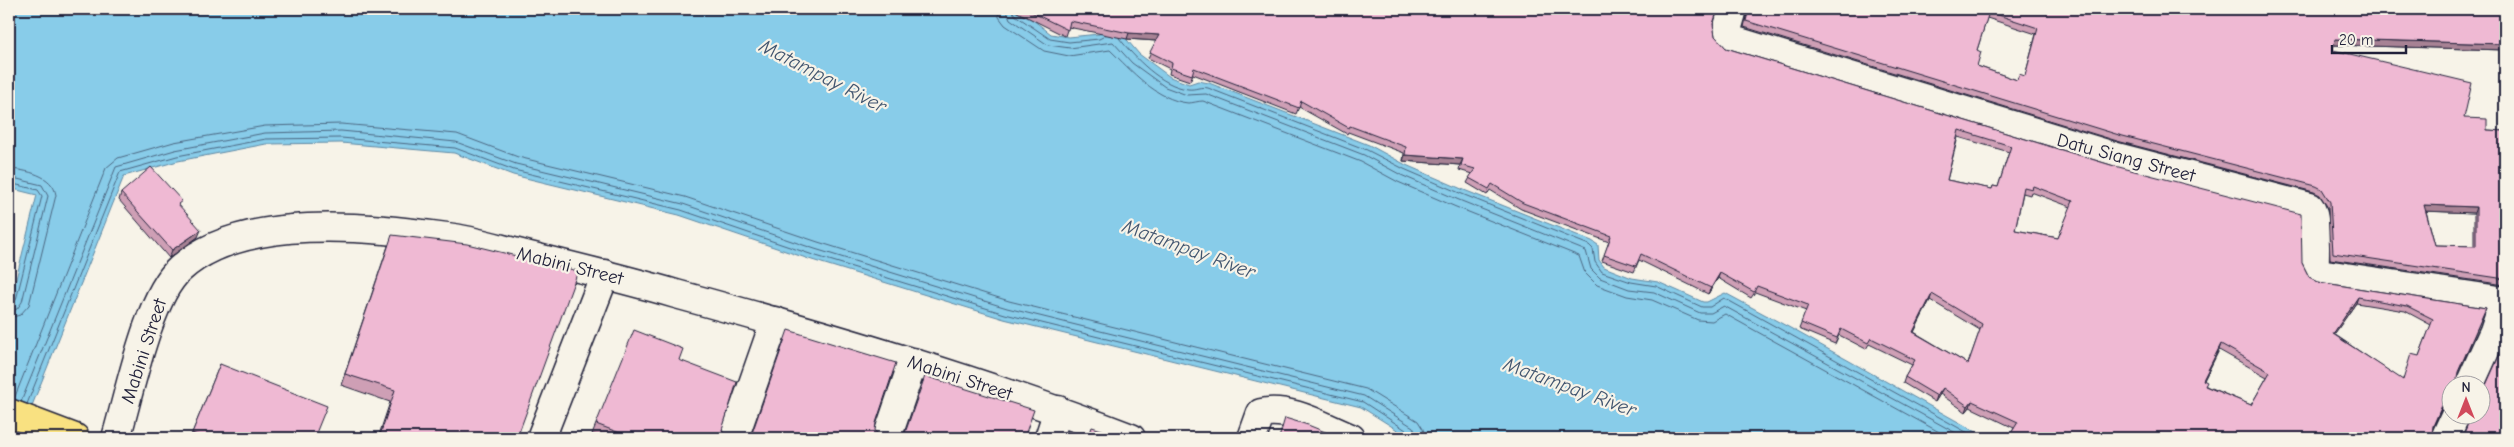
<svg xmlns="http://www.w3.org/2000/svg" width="2514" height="447" font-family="'Comic Neue',sans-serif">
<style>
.water{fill:#88cce9;stroke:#5f88a3}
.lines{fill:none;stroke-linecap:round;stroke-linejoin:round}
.shore{stroke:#4b6681;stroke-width:1}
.minor-casing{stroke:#22223b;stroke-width:31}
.major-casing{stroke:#22223b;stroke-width:31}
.minor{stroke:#f7f3e8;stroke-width:28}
.major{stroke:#f9e181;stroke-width:28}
.wall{fill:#ce9fb5;stroke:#22223b;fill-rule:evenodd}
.shaded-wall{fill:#a78294;stroke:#22223b}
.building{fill:#efb9d3;stroke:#22223b;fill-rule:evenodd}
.labels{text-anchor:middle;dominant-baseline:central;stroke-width:4.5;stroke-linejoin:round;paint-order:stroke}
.street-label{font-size:19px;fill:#22223b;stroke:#f7f3e8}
.water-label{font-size:20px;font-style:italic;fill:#41556f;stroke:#f7f3e8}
</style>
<rect width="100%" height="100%" fill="#f7f3e8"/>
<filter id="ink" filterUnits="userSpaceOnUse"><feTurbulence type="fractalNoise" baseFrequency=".02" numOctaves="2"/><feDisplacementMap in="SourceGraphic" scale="10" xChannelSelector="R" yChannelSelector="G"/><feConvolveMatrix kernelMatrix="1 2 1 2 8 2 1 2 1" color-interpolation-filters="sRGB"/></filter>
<g filter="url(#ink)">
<polygon class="water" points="9,9 1012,9 1028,16 1051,34 1069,37 1099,34 1104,31 1122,34 1139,54 1170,77 1189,84 1198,81 1209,83 1369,145 1406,165 1464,190 1592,241 1598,245 1599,260 1604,267 1632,278 1658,282 1703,302 1707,302 1725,293 1792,329 1987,438 1410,438 1361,407 1004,319 812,260 679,215 513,175 454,153 341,143 266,144 178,161 124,176 19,438 9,438 9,307 37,195 9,188"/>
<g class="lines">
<g class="shore">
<path d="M 998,9 L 999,17 L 1005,25 L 1044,51 L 1069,56 L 1110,50 C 1131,70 1156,100 1188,103 C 1193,103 1198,101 1203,101 L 1361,162 L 1398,182 L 1456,207 L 1579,256 L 1585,273 L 1597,285 L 1627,296 L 1652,300 L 1698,320 L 1712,321 L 1725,314 L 1950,438"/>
<polyline points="1006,9 1010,19 1048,45 1070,48 1113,42 1132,63 1165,87 1187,95 1206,94 1364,155 1401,175 1459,200 1586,251 1591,269 1600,278 1629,289 1654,292 1700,313 1711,313 1724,306 1965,438"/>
<polyline points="1012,10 1015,15 1050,39 1069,42 1099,39 1105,36"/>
<path d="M 1119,38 C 1135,58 1161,86 1188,89 C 1196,90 1200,86 1208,88 L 1367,150 L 1404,169 L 1462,194 L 1589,245 L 1593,249 L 1595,262 L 1602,272 L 1631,282 L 1656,286 L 1702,307 L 1710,307 L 1724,298 L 1977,438"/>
<path d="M 9,169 C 26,170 53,175 56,195 L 29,305 L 20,315 L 9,318"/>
<polyline points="9,177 42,185 48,196 22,302 17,309 9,311"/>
<polyline points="9,183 38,190 42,196 16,300 9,304"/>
<polyline points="14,399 106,168 118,158 174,142 265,126 341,124 457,134 518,157 685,197 818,242 1009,301 1366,389 1418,421 1423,429 1425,438"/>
<polyline points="21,402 116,167 175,150 265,133 341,131 456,142 516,164 683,204 815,249 1007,308 1364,396 1413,427 1418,438"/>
<polyline points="27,404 120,172 177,156 266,139 341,138 455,148 514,170 681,210 813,255 1005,314 1363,402 1409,432 1411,438"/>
</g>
<defs>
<g id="minor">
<path d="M 1733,9 L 1726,34 L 1729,39 L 2113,156 L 2310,207 C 2318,216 2314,255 2315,268 L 2319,273 L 2505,301"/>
<polyline points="2470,384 2494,331 2504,301"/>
<path d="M 116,438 C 129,395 148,297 180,269 C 242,212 370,227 447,237 C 472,240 497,248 522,254 C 574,267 625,279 676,294 C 830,336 982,381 1131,438"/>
<polyline points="541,438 605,274"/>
<polyline points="734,438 775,321"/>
<polyline points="887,438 913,362"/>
<polyline points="1049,438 1058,410"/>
<path d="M 1252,438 L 1261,413 C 1290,406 1325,428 1351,438"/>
<polyline points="2445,438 2456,414"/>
</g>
<polyline id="major" points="9,413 75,438"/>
</defs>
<use href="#minor" class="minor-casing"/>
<use href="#major" class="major-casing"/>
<use href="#minor" class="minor"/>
<use href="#major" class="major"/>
</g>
<g class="wall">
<path d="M 1011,9 L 1718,9 L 1713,24 L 1715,36 L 1726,48 L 2111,165 L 2302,263 L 2309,277 L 2318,282 L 2486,308 L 2458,374 L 2447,401 L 2442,407 L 2433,427 L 2432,434 L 2433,438 L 2009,438 L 2014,428 L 1970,407 L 1966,412 L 1940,394 L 1935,402 L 1903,383 L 1905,377 L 1912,365 L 1869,344 L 1866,349 L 1839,335 L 1835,344 L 1799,329 L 1806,311 L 1755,292 L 1751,298 L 1718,278 L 1708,294 L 1639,260 L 1634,272 L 1602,261 L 1609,242 L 1521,209 L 1490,190 L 1487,195 L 1467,183 L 1472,174 L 1459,170 L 1460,165 L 1403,161 L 1404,153 L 1348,132 L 1347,134 L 1299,107 L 1296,114 L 1193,74 L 1190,81 L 1169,74 L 1170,69 L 1148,58 L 1156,41 L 1127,39 L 1068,27 L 1065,36 ZM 1958,137 L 2009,152 L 1998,187 L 1993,186 L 1992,189 L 1947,180 ZM 2031,192 L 2071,207 L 2058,238 L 2015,230 L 2023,193 L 2030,195 ZM 1930,300 L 1980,330 L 1968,364 L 1914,332 ZM 2356,303 L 2405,311 L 2431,325 L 2419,356 L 2402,380 L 2334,334 ZM 2219,350 L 2267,377 L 2251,405 L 2206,386 L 2204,380 Z"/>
<path d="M 1748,9 L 2505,9 L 2505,50 L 2334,45 L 2333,50 L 2487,130 L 2505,131 L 2505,285 L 2330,259 L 2328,208 L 2320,195 L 2314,192 L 2117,141 L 1744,27 ZM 1987,18 L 2036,34 L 2025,76 L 2017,80 L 1977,66 L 1977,50 ZM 2426,211 L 2474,213 L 2474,246 L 2435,245 Z"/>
<polygon points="121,193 180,207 198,237 169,258 119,200"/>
<polygon points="388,246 517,438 378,438 390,402 341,385"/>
<polygon points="679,360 722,430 726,438 604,438 592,434 596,424"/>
<polygon points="220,364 314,438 190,438"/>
</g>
<g class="shaded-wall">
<polygon points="1129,33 1159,35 1157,41 1127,39"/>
<polygon points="2335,39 2505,44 2505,50 2333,45"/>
<polygon points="1405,155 1463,159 1460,165 1403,161"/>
<polygon points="2424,205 2476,207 2474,213 2422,211"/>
<polygon points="201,230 198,237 169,258 172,250"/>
<polygon points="1720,273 1718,278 1708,294 1711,288"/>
<polygon points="1932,294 1930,300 1911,338 1913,332"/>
<polygon points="2358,297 2356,303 2331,339 2333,334"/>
<polygon points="2221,344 2219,350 2201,386 2203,380"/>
<polygon points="1943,388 1940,394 1935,402 1937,396"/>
<polygon points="2452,394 2452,400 2447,401 2442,407 2431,431 2444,401 2450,395"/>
<polygon points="1972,401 1970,407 1966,412 1968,406"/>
</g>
<g class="building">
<path d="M 1025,9 L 1718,9 L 1713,24 L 1715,36 L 1726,48 L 2111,165 L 2301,214 L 2302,263 L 2309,277 L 2318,282 L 2486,308 L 2458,372 L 2457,379 L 2458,384 L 2452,384 L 2452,394 L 2450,395 L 2444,401 L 2433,426 L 2432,434 L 2433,438 L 2016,438 L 2010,435 L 2018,422 L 1972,401 L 1968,406 L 1943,388 L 1937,396 L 1905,377 L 1915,360 L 1871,338 L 1868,343 L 1841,329 L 1837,338 L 1801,323 L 1808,305 L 1757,286 L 1754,292 L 1720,273 L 1711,288 L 1641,254 L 1636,266 L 1604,255 L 1611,236 L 1523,203 L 1492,184 L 1489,189 L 1469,178 L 1475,169 L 1461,165 L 1463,159 L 1405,155 L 1406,147 L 1350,126 L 1349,128 L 1301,101 L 1299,108 L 1194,68 L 1192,75 L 1171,68 L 1172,63 L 1150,52 L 1159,35 L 1129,33 L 1070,21 L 1068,30 ZM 1959,130 L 2011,146 L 1998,187 L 1993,186 L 1992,189 L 1947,180 ZM 2033,186 L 2073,201 L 2058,238 L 2015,230 L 2024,187 L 2032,189 ZM 1932,294 L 1982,324 L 1968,364 L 1913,332 ZM 2358,297 L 2407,306 L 2433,319 L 2419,356 L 2411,354 L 2403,380 L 2333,334 ZM 2221,344 L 2270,372 L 2251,405 L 2205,386 L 2207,382 L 2203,380 Z"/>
<path d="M 1749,9 L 2505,9 L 2505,44 L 2335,39 L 2333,50 L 2472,83 L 2464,118 L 2487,119 L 2487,130 L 2505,131 L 2505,279 L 2333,253 L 2330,202 L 2322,189 L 2316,186 L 2119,135 L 1746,21 ZM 1989,12 L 2038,28 L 2025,76 L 2019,74 L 2017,80 L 1977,66 L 1981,52 L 1977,50 ZM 2424,205 L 2476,207 L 2476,246 L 2435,245 Z"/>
<polygon points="151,167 182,201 178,204 201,230 172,250 121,193"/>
<polygon points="392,235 467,244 578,271 517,438 379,438 395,390 345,374"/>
<polygon points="634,330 683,349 679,360 737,382 722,430 726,438 633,438 596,424"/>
<polygon points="788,330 896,363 876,423 875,430 879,438 749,438 752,433"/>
<polygon points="2505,343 2505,438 2462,438 2472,414 2482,414 2482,390 2486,385"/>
<polygon points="220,364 327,406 314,438 206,438 192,433"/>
<polygon points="925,376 1034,410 1024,438 902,438 905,433"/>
<polygon points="1285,418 1308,425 1340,438 1279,438"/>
<polygon points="1092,427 1128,438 1088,438"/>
</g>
</g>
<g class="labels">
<g class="street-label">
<text transform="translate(2126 158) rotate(15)">Datu Siang Street</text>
<text transform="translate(570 266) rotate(14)">Mabini Street</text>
<text transform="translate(144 351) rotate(-72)">Mabini Street</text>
<text transform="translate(960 378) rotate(18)">Mabini Street</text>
</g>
<g class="water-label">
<text transform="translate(823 76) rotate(27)">Matampay River</text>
<text transform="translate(1189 249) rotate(20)">Matampay River</text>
<text transform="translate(1570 387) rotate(20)">Matampay River</text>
</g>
</g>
<rect width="2514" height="447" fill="none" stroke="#f7f3e8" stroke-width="30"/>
<rect x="15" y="15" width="2484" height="417" fill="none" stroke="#22223b" stroke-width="2" filter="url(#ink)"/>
<g transform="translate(2466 400)"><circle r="24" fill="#f7f3e8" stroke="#a29fa3"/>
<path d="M0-4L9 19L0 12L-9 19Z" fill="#d1495b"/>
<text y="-8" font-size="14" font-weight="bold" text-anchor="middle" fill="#22223b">N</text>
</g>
<path d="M2332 45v8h74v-8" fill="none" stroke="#22223b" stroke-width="2.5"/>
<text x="2339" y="45" font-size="15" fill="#22223b" stroke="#f7f3e8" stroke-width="4" paint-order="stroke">20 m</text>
</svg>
